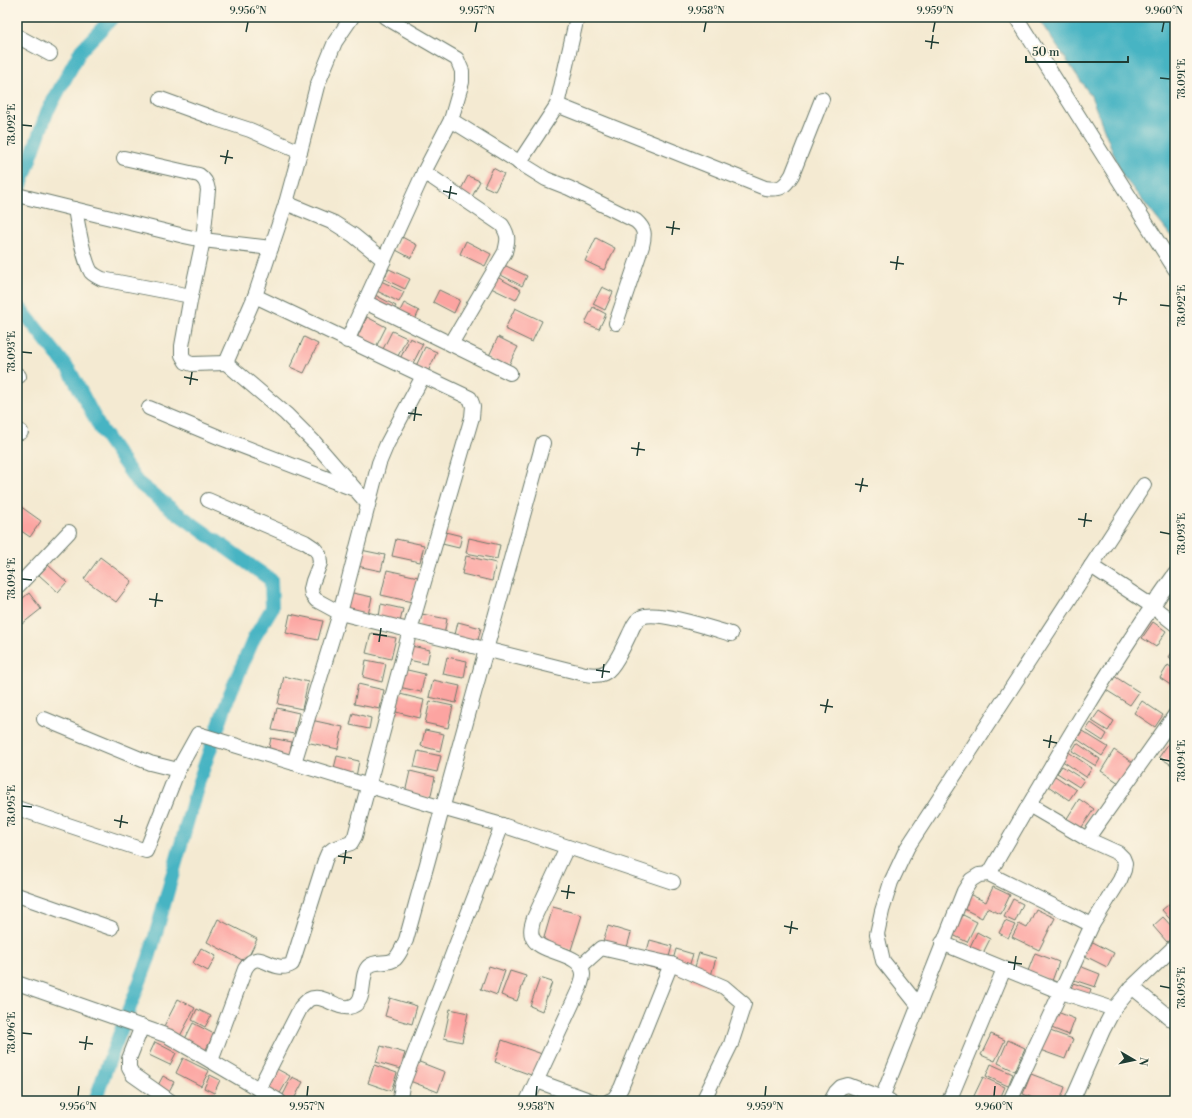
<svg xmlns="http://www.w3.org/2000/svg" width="1192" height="1118" font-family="'Libre Bodoni',serif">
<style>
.water{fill:#47b4c3;stroke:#33787c}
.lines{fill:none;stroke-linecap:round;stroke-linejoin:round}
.canal{stroke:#47b4c3;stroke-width:14}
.building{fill:#fca4a1}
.minor-casing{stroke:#6a7a6b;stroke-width:16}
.minor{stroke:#fff;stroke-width:14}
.ticks{fill:none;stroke:#1f3d34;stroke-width:1.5}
.neatline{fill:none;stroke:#1f3d34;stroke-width:1.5}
.ticks-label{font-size:10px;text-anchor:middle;fill:#1f3d34}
</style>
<rect width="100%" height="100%" fill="#fcf5e5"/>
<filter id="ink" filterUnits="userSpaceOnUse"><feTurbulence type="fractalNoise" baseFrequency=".025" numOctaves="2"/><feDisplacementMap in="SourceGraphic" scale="8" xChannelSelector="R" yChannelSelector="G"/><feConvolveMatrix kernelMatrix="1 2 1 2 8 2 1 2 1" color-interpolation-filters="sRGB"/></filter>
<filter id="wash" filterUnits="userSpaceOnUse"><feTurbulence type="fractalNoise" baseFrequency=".012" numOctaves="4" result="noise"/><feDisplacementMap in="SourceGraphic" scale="16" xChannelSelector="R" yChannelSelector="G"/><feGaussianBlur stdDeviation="0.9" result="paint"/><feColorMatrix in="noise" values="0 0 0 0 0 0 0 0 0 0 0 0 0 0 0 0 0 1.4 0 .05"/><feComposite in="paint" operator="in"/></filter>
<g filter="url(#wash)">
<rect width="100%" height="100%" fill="#f4ead2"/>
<polygon class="water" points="1037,17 1175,17 1175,241 1122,175 1091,96"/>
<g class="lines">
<g class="canal">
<polyline points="17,200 20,188 47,112 81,50 113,17"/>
<polyline points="17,304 70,371 100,428 137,482 173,510 271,580 272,608 254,638 229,696 198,784 149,958 106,1069 95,1101"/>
</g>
</g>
<g id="blocks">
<g class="building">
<polygon points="493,168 504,174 495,191 484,186"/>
<polygon points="468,176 480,181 471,199 459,193"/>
<polygon points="402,237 417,245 411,258 396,250"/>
<polygon points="596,238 615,248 604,270 585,261"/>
<polygon points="466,241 491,254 485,266 460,254"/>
<polygon points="504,265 527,276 522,286 499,274"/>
<polygon points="389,269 410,279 405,289 384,279"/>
<polygon points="497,277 521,290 516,300 491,288"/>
<polygon points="381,281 404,292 399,302 377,291"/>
<polygon points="602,287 613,292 605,310 593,304"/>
<polygon points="439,290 460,300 454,313 433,302"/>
<polygon points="373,294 396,306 391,314 369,303"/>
<polygon points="404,303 419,311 414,322 398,315"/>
<polygon points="593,307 606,314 599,329 585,323"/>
<polygon points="515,308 542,321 532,342 505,329"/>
<polygon points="367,317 386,327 374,351 355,342"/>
<polygon points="392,331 407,338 396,360 381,353"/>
<polygon points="304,337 318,344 304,373 290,367"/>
<polygon points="498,337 518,347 508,367 488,358"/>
<polygon points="410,338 423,344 411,367 399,361"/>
<polygon points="425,347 437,352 427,374 415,368"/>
<polygon points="20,506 41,521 30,537 17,528 17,511"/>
<polygon points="441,531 462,536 459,548 438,543"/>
<polygon points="469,538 500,545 497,559 466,553"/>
<polygon points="396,539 424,545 420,562 392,556"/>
<polygon points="361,550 385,555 381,571 357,566"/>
<polygon points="466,556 496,563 492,581 462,574"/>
<polygon points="100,557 132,581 116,602 84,579"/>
<polygon points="48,565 67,582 58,592 39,575"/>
<polygon points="387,570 418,577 412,602 381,595"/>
<polygon points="348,592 372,597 368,615 344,610"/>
<polygon points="29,593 41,609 22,624 17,617 17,603"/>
<polygon points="381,604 403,609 400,622 379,617"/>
<polygon points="290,614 323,621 318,640 286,633"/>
<polygon points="422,614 447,619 444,635 418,630"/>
<polygon points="458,622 481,628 477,644 454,639"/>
<polygon points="1153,622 1166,631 1156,647 1142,638"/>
<polygon points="371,633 396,638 391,659 366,653"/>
<polygon points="407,645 430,650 427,664 404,659"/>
<polygon points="1175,648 1175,662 1169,657"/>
<polygon points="447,657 467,661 464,678 443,674"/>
<polygon points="366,660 386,664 382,682 363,677"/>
<polygon points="1168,665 1175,670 1175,688 1160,678"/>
<polygon points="403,669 425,674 421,692 399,687"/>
<polygon points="284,676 308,682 302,709 278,704"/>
<polygon points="1114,676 1139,692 1130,705 1106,690"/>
<polygon points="433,680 460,686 456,703 429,697"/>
<polygon points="358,684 384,690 380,709 354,704"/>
<polygon points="400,694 424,700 420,718 396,712"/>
<polygon points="430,701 453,706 448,728 425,723"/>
<polygon points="1142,701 1163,715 1155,727 1134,713"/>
<polygon points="277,708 299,713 294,734 272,730"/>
<polygon points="1099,711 1114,721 1108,731 1092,721"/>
<polygon points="353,713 371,718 369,729 350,725"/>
<polygon points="311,720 343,727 338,749 306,742"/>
<polygon points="1091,723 1107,734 1103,741 1086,730"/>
<polygon points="425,730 444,734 440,751 421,746"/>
<polygon points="1082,731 1108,747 1102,756 1077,739"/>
<polygon points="1175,732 1175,741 1171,739"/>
<polygon points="271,738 292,742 289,758 268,753"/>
<polygon points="1077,743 1100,759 1096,766 1072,751"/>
<polygon points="1169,743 1175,747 1175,767 1159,757"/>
<polygon points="1114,750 1135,764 1122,785 1101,771"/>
<polygon points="418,751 441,756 437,772 414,767"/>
<polygon points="1067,751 1092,768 1086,777 1061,760"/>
<polygon points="337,756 359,761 356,777 333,772"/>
<polygon points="1062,766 1084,780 1079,787 1057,773"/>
<polygon points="410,771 435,777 430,799 405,793"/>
<polygon points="1052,774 1076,790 1069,800 1045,784"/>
<polygon points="1079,799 1094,809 1080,830 1066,820"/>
<polygon points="993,887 1010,895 1001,914 987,908 982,918 962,908 969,894 986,902"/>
<polygon points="1013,899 1023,904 1015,922 1004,917"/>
<polygon points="1174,900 1175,901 1175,925 1162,910"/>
<polygon points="553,907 582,915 571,950 543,941"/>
<polygon points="1036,909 1055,918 1039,950 1012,937 1019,924 1027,928"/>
<polygon points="963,915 977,922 967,942 953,935"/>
<polygon points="1163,917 1175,930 1175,935 1167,942 1153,926"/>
<polygon points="218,919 257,939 246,962 207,942"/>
<polygon points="1005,921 1015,925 1008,938 999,933"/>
<polygon points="608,926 631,933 624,958 600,951"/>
<polygon points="977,932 990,939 981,957 968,951"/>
<polygon points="650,940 672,946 665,971 643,965"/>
<polygon points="1089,940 1114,953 1107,967 1081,954"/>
<polygon points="201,948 216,956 208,971 193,963"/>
<polygon points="676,949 693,954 686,976 670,971"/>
<polygon points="699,953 716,958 708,986 691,981"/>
<polygon points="1035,953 1059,962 1052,981 1028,971"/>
<polygon points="1077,965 1100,974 1095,987 1071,979"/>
<polygon points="489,966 505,971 497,995 481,989"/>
<polygon points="510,971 526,976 517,1001 501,995"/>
<polygon points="540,978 552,982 542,1011 530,1006"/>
<polygon points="1067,981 1091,989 1086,1004 1062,995"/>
<polygon points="390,998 417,1006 412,1024 385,1016"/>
<polygon points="178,999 195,1008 180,1036 163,1028"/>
<polygon points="197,1009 211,1016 205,1027 192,1020"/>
<polygon points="450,1009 468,1013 462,1042 444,1038"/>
<polygon points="1055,1011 1075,1019 1069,1035 1049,1027"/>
<polygon points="193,1023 214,1034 205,1051 184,1041"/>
<polygon points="1047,1030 1073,1039 1065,1059 1040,1050"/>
<polygon points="991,1034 1005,1040 995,1061 981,1055"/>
<polygon points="502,1040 542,1054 534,1076 495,1062"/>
<polygon points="1008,1040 1025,1048 1015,1071 998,1063"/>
<polygon points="155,1042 176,1053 170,1065 149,1055"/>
<polygon points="381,1046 405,1053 400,1069 376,1062"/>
<polygon points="183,1058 209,1071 201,1086 176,1073"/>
<polygon points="417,1061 445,1072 438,1092 410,1081"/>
<polygon points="991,1064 1013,1074 1008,1086 986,1076"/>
<polygon points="374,1065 397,1073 391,1091 368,1083"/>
<polygon points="277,1069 290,1076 279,1095 267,1089"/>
<polygon points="1031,1074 1065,1087 1060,1101 1040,1101 1023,1094"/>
<polygon points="210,1075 220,1080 214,1093 204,1088"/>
<polygon points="163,1076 174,1082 167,1095 156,1089"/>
<polygon points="292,1077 303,1082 293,1101 290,1101 282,1097"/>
<polygon points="983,1077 1005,1087 999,1101 972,1100"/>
<polygon points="1020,1096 1033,1101 1018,1101"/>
</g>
</g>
</g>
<g filter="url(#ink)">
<use href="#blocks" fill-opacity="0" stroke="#6a7a6b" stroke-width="1"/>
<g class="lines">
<defs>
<g id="minor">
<polyline points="352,17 335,42 317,86 300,152 286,203 255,296 226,363 286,414 315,443 368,504"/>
<polyline points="1016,17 1175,269"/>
<polyline points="17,36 50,54"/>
<polyline points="161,99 216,119 250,130 300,152"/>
<path d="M 557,105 L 765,188 C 780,190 784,188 792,175 L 822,99"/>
<path d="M 451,120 L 546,179 L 569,188 L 636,221 C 645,229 645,234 642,246 L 616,323"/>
<path d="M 124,158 L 199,175 C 205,179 207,183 208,190 L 203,240 L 191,296 L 182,346 L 182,355 L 186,362 L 192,364 L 226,363"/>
<polyline points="519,163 557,105 577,17"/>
<path d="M 424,172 L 502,225 C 509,236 508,240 505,252 L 451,344"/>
<polyline points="17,195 184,236 203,240 271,248"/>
<polyline points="286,203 334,223 353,235 384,260"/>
<path d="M 75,209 C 78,225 83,259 91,272 C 94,275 98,277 102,279 L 191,296"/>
<polyline points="365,302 510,373"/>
<polyline points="347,341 424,172 451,120 462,82 462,71 457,59 385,17"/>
<polyline points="17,375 19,376"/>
<polyline points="149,408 221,438 354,489"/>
<polyline points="17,430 21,432"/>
<path d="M 208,500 L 305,542 L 314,548 L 319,554 L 320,563 L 313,581 L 311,589 L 312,595 L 316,600 L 340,613 L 585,674 C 592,675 600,676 606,672 C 615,667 626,641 631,631 C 633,626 637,619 642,617 C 657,610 714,629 731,634"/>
<polyline points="1091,566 1152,606 1175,624"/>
<polyline points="17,587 69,532"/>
<polyline points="44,719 150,763 178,770"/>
<polyline points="294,763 340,613 379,463 387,444 423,376"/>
<polyline points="1029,805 1087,839"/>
<polyline points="17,808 146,851 178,770 198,734 442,808 502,825 673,882"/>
<path d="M 989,874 C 1048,772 1106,670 1175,574"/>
<polyline points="17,895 111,928"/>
<polyline points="942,943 1061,992 1114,1009"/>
<polyline points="581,966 601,948 671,964 724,987 744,1004 731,1044 703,1101"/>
<polyline points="17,983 168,1036 279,1101"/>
<polyline points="1132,987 1175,1022"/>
<polyline points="918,1005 883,961 877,934 882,911 891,882 907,848 1144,485"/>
<polyline points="142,1026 129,1059 129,1068 133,1075 170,1101"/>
<path d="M 211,1061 L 245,969 C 259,945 272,976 292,964 L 325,860 L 328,853 L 333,849 L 351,843 L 355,836 L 410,630 L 472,417 L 473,406 L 470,398 L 255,296"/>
<polyline points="537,1081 592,1101"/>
<path d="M 259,1089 L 301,1007 C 303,1005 306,1002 308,1000 C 322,992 335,1009 349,1007 C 369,1004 358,976 369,966 C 376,960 388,965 395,959 C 400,954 403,946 406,940 L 543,443"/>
<polyline points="882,1098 964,891 971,880 979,875 989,874 1092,925"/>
<polyline points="401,1101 400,1098 402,1086 502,825"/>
<path d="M 527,1101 L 580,987 C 581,983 583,979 583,975 C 584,951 537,955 532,936 C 530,930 532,924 534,918 L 567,847"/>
<polyline points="609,1101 614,1099 621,1088 671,964"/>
<polyline points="831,1101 836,1092 841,1087 848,1085 890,1101"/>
<polyline points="949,1101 1004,969"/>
<polyline points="1010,1101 1092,925 1120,880 1124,870 1125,863 1123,858 1118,853 1087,839 1175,715"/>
<polyline points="1072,1101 1103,1030 1114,1009 1132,987 1175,946"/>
</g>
</defs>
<use href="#minor" class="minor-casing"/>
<use href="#minor" class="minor"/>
</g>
</g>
<path class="ticks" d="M 246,32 L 248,22M 475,32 L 477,22M 704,32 L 706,22M 933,32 L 935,22M 1162,32 L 1164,22M 925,41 L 939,43M 931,49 L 933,35M 1160,78 L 1170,79M 22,125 L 32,126M 220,156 L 233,158M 225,164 L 228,150M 443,191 L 457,194M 449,199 L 451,186M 666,227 L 680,229M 672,235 L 674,221M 890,262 L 904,264M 896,270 L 898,256M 1113,297 L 1127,300M 1119,305 L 1121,292M 1160,305 L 1170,306M 22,352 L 32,353M 184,377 L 198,380M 190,385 L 192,372M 408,413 L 422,415M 414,421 L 416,407M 631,448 L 645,450M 637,456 L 639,442M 855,484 L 868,486M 860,492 L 863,478M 1078,519 L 1092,521M 1084,527 L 1086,513M 1160,532 L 1170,534M 22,579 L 32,580M 149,599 L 163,601M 155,607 L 157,593M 373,634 L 387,636M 379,642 L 381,628M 596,670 L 610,672M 602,678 L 604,664M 820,705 L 833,707M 825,713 L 828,699M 1043,740 L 1057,743M 1049,748 L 1051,735M 1160,759 L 1170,761M 22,806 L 32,807M 114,820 L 128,823M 120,828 L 122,815M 338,856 L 352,858M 344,864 L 346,850M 561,891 L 575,893M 567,899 L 569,885M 784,926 L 798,929M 790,934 L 792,921M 1008,962 L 1022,964M 1014,970 L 1016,956M 1160,986 L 1170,988M 22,1033 L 32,1034M 79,1042 L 93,1044M 85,1050 L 87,1036M 78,1096 L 79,1086M 307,1096 L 308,1086M 536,1096 L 537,1086M 765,1096 L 766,1086M 994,1096 L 995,1086"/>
<rect width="1192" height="1118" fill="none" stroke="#fcf5e5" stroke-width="44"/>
<g transform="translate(1134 1060) rotate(99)" stroke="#fcf5e5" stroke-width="3" paint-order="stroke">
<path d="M0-3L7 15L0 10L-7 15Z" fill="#1f3d34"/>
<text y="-6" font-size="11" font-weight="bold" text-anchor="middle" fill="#1f3d34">N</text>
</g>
<path d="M1026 56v6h102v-6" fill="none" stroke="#1f3d34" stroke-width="2"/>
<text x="1032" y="56" font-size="12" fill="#1f3d34" stroke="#fcf5e5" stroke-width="3" paint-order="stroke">50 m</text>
<rect x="22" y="22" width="1148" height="1074" class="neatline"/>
<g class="ticks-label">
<text x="248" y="14">9.956°N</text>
<text x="477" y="14">9.957°N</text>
<text x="706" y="14">9.958°N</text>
<text x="935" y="14">9.959°N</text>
<text x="1164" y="14">9.960°N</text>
<text transform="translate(1181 79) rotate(-90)" y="4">78.091°E</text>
<text transform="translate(11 125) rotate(-90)" y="4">78.092°E</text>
<text transform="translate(1181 306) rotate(-90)" y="4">78.092°E</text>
<text transform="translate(11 352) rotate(-90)" y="4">78.093°E</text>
<text transform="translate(1181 534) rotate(-90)" y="4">78.093°E</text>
<text transform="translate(11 579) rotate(-90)" y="4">78.094°E</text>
<text transform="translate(1181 761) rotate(-90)" y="4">78.094°E</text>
<text transform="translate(11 806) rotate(-90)" y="4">78.095°E</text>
<text transform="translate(1181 988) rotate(-90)" y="4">78.095°E</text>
<text transform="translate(11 1033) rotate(-90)" y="4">78.096°E</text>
<text x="78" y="1110">9.956°N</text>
<text x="307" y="1110">9.957°N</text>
<text x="536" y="1110">9.958°N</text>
<text x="765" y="1110">9.959°N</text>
<text x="994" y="1110">9.960°N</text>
</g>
</svg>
